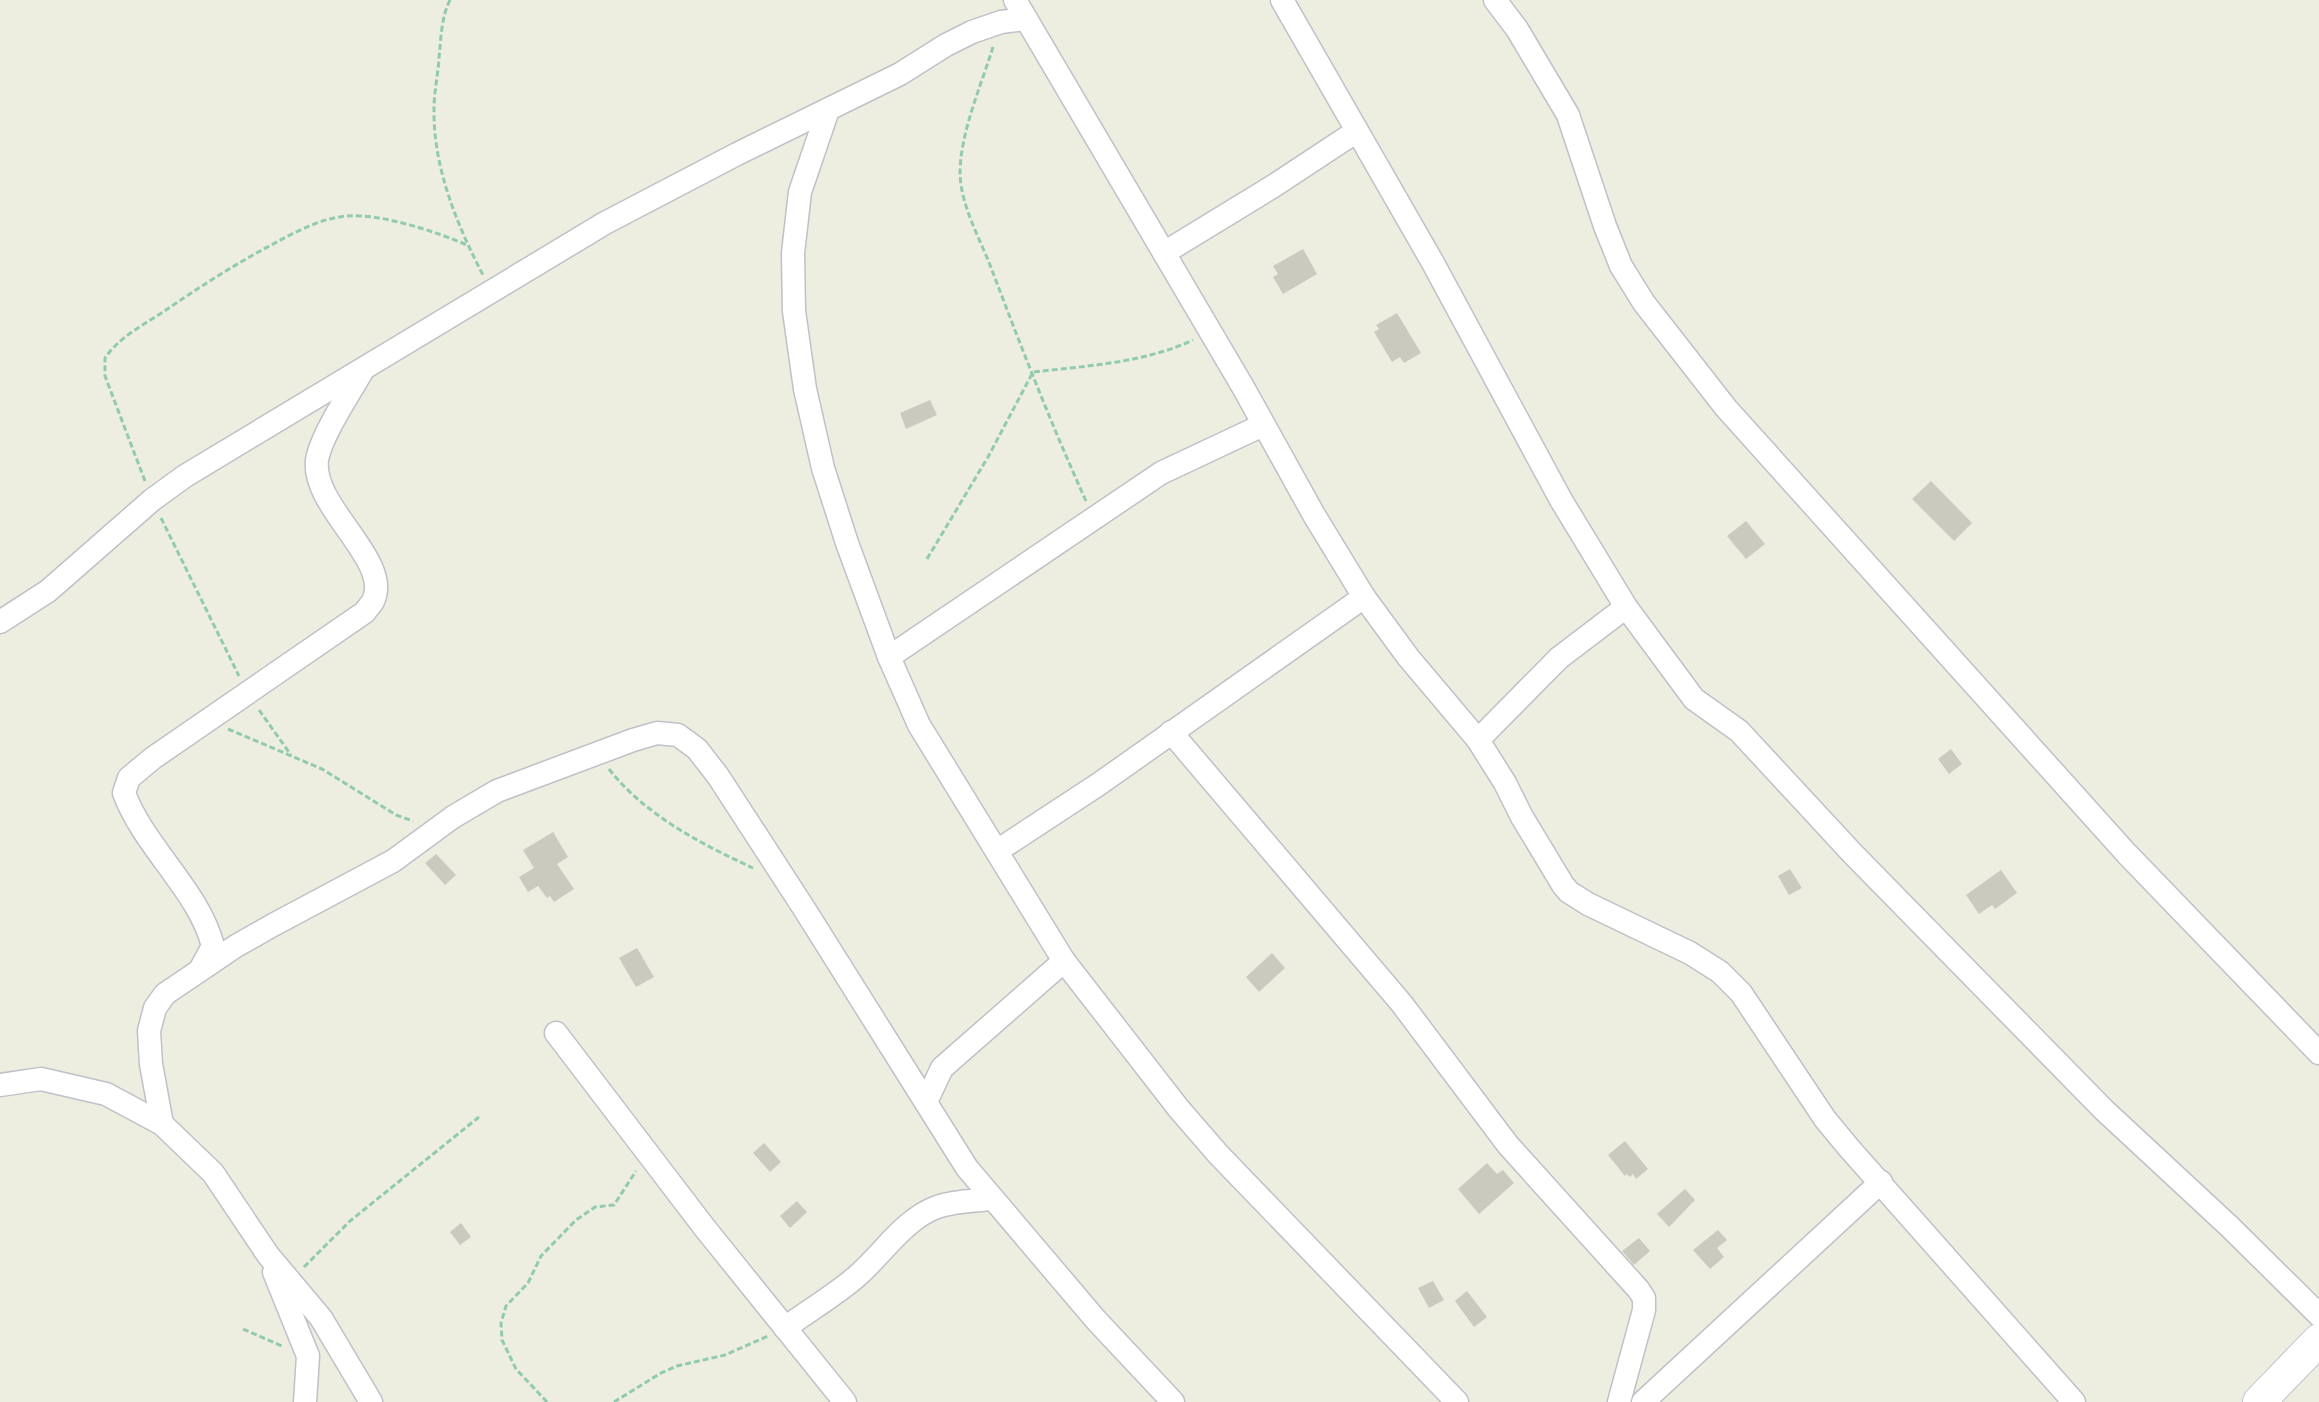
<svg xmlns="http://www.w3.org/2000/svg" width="2319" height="1402" font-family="Cabin,sans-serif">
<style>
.building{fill:#cbcabf}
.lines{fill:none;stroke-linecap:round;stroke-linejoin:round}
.minor-casing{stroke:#bfc1c8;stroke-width:25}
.secondary-casing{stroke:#c2c3cd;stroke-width:34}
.path{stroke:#92cab0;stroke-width:3;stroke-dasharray:6 3;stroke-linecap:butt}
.minor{stroke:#fff;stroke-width:22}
.secondary{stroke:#fff;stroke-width:32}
</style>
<rect width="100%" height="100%" fill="#edeee0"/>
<g class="building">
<polygon points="1303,249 1317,274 1283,294 1273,277 1278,274 1273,266"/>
<polygon points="1397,313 1421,353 1404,363 1400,357 1392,362 1374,332 1379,329 1376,325"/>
<polygon points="930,400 937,415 906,429 900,413"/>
<polygon points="1931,481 1972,523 1954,541 1912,499"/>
<polygon points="1746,521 1765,544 1746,559 1727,536"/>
<polygon points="1951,749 1962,764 1949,774 1938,759"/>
<polygon points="553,832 568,857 557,864 574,889 554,902 550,896 547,898 538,886 528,892 519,877 534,868 523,850"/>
<polygon points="436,854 456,875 445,885 425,863"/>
<polygon points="1790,869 1802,888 1789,895 1778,876"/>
<polygon points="2001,870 2017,893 1995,909 1992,905 1979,914 1966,895"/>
<polygon points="637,948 654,977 636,987 619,958"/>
<polygon points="1272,953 1285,968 1259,992 1246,977"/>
<polygon points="1625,1141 1648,1169 1636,1179 1633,1174 1630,1177 1627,1174 1625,1176 1608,1155"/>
<polygon points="764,1143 781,1162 770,1172 753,1153"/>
<polygon points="1487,1163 1497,1174 1503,1170 1514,1183 1479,1214 1458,1189"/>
<polygon points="1685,1189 1695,1200 1669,1227 1657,1214"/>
<polygon points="797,1201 807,1212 790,1228 780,1216"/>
<polygon points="461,1223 471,1237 460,1245 450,1232"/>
<polygon points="1718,1230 1727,1240 1717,1248 1724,1257 1710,1269 1693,1250"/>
<polygon points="1639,1238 1650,1251 1634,1265 1622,1251"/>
<polygon points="1433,1281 1444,1300 1429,1308 1418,1288"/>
<polygon points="1467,1291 1487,1317 1474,1327 1455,1301"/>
</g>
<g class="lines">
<defs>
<g id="minor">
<polyline points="1015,0 1243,387 1314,515 1364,597 1408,657 1478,740 1505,783 1522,817 1563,885 1569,892 1588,904 1690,953 1720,972 1741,993 1825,1119 1849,1148 2074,1402"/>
<polyline points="1282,0 1433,263 1561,500 1626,607 1694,699 1739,731 1853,854 2104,1110 2230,1227 2319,1315"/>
<polyline points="1495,0 1517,29 1568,115 1605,226 1621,266 1644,303 1726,408 2127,854 2319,1053"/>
<polyline points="828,110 800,192 793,253 794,311 805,389 823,468 847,543 889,657 919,725 1064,961 1179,1109 1218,1154 1457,1402"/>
<polyline points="1164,253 1272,187 1357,131"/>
<polyline points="0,622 48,591 152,500 185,476 605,223 737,154 900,74 946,45 972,32 1001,22 1026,19"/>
<polyline points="889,657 1161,473 1263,425"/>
<polyline points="1171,732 1402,1004 1508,1145 1638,1289 1644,1298 1644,1310 1619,1402"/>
<polyline points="1478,740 1559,658 1626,607"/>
<polyline points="997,851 1099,784 1364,597"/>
<path d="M 200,970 L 213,946 C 199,891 144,847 124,793 L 129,778 L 153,758 L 365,612 C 367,608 372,604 373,601 C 393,561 311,507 317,460 C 321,436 350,392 363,370"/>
<polyline points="556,1033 704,1227 845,1402"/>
<polyline points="0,1085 41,1079 106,1094 162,1124 213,1173 268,1255 321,1318 371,1402"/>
<polyline points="926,1102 942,1068 1064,961"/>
<polyline points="162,1124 151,1064 149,1031 155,1008 165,994 236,946 273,925 393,861 453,817 497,791 633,740 657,733 678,735 697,749 718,776 805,910 967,1168 1096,1320 1173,1402"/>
<polyline points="274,1272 308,1356 305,1402"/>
<path d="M 785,1328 C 808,1311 834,1296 856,1277 C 882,1255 904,1219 937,1207 C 954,1201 973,1201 991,1199"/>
<polyline points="1643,1402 1881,1182"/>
</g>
<polyline id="secondary" points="2259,1402 2319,1340"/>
</defs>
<use href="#minor" class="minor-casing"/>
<use href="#secondary" class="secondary-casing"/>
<g class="path">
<path d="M 450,0 C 441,18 441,39 439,58 C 438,75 434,92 434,109 C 433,167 457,225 483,275"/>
<path d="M 993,47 C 981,86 960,133 960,174 C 961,205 979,237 990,265 C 1020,344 1051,424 1086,501"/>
<path d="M 145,481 L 105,376 L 105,358 C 119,337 145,324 166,310 C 201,286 237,263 275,243 C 297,231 322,218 347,216 C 380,213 437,232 467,245"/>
<polyline points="161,518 239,676"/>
<path d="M 927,559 L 988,457 L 1033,372 C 1086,366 1144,363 1193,340"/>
<polyline points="259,710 291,755"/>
<polyline points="228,729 322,769 396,815 413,821"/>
<path d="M 609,769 C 645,815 701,844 753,868"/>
<polyline points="304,1267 350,1221 479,1117"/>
<polyline points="243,1329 282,1346"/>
<polyline points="547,1402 516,1369 502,1340 501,1323 506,1306 528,1283 541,1256 576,1220 595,1207 614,1205 636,1171"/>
<polyline points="614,1402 661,1373 677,1366 725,1355 768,1336"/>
</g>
<use href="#minor" class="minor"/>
<use href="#secondary" class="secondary"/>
</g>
</svg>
